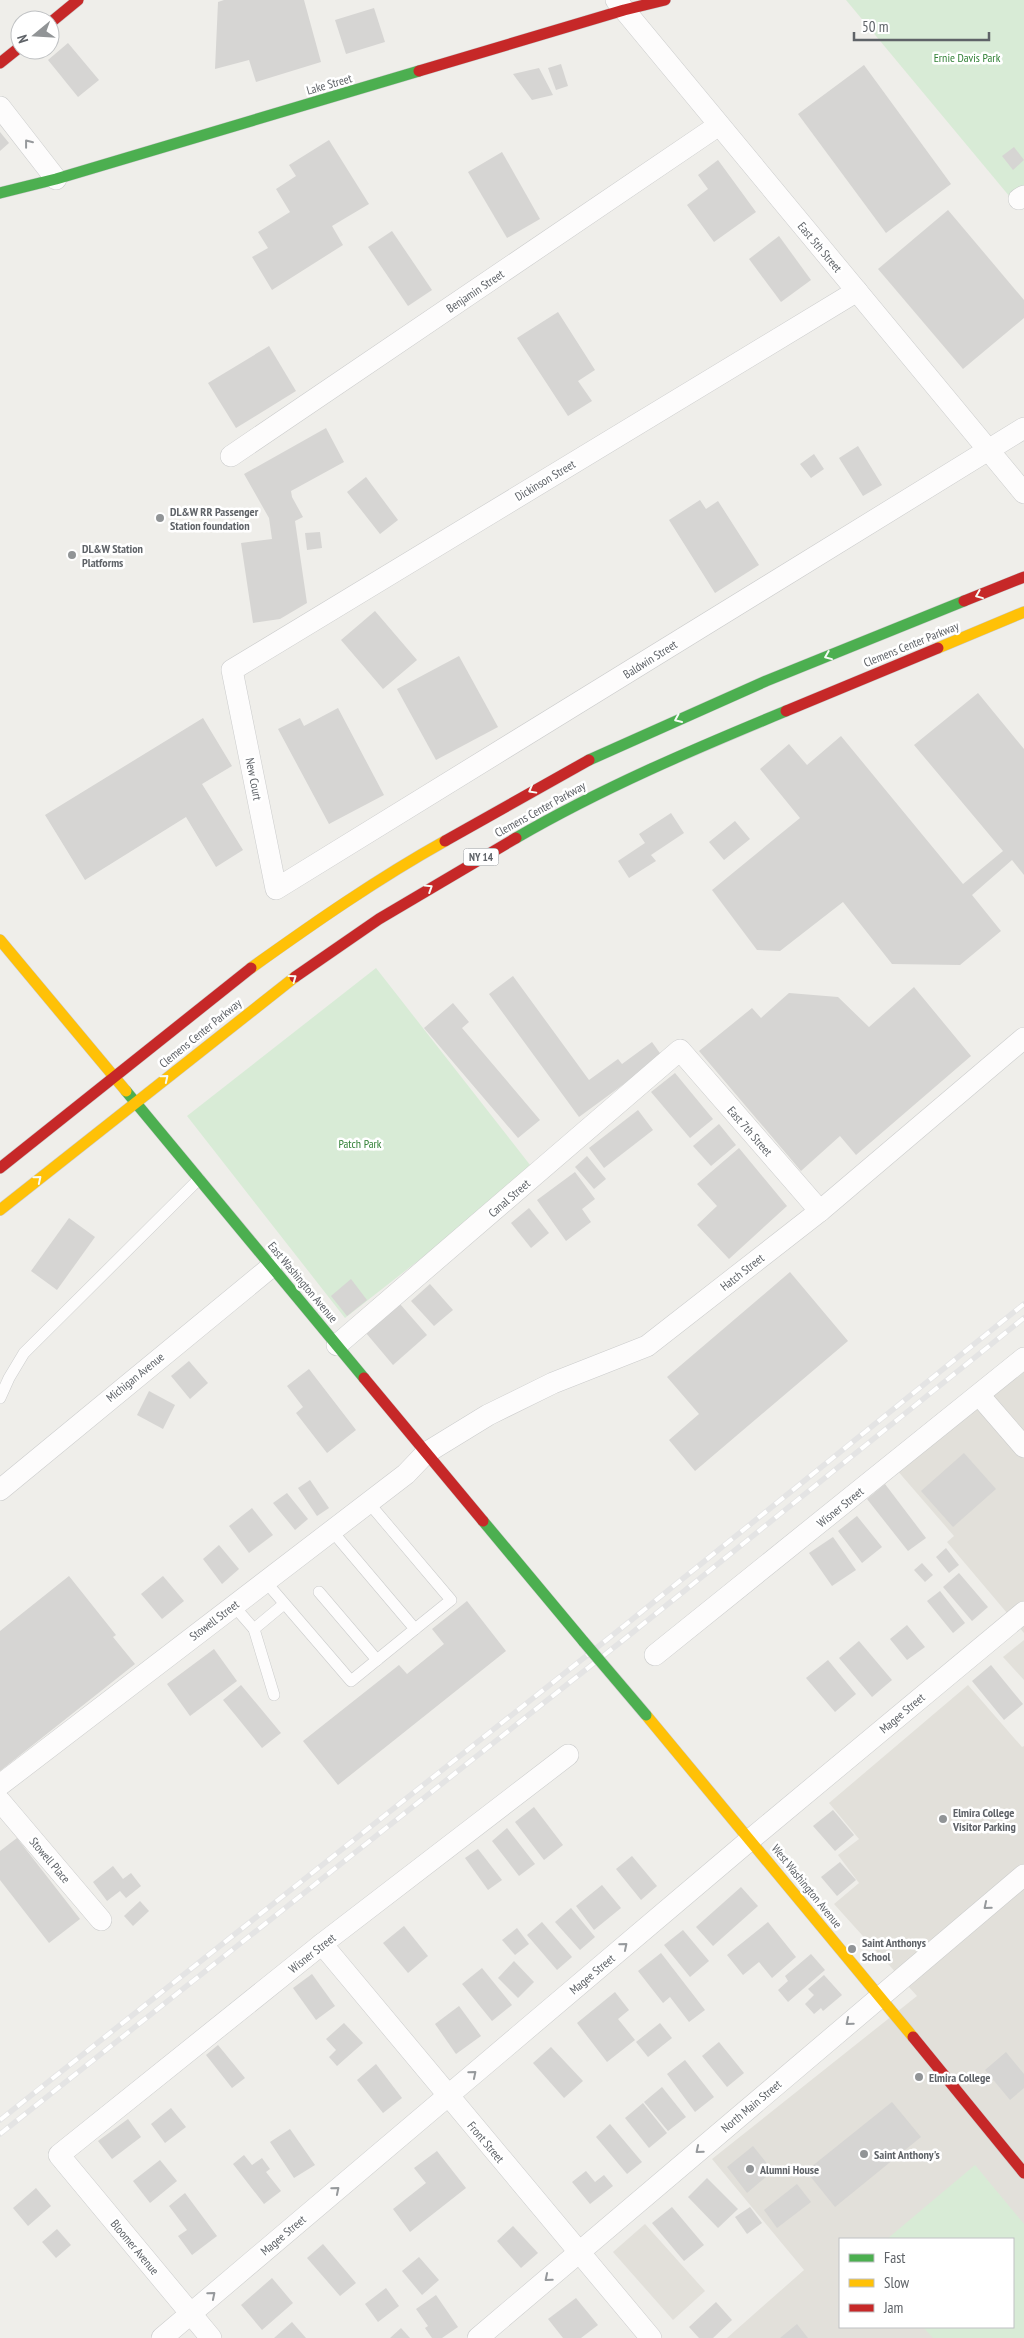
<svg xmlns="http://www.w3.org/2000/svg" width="1024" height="2338" font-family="'PT Sans Narrow',sans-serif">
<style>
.education{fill:#e2e0da;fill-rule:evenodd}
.green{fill:#d8ebd6}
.building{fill:#d6d5d3}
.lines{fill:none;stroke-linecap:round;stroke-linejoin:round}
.lane-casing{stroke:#cbcccc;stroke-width:12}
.street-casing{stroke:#cbcccc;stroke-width:22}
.fast-casing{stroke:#cacacb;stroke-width:12}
.slow-casing{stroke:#cacacb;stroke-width:12}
.jam-casing{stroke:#cacacb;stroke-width:12}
.lane{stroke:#fdfcfc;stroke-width:11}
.street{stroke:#fdfcfc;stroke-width:21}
.fast{stroke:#4caf50;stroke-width:11}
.slow{stroke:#ffc107;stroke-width:11}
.jam{stroke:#c62828;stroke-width:11}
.rail-casing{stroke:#e4e4e4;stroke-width:5.5}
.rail{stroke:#fff;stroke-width:4;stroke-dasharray:11;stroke-linecap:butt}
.fast-bridge-casing{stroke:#cacacb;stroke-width:12;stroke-linecap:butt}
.fast-bridge{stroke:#4caf50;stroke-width:11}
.oneway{stroke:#96999c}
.oneway2{stroke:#f6fbf6}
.poi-dot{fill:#919496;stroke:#fff;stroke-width:2}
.labels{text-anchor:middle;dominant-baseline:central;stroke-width:5;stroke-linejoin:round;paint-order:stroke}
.shield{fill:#fff;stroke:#8f9295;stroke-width:1}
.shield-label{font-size:11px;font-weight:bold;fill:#5f6368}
.park-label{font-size:12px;fill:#348238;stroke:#fff}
.street-label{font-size:12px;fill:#5f6368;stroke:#fff}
.poi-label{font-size:12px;font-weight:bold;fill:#5f6368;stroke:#fff;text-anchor:start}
</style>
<rect width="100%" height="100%" fill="#efeeea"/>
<g class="education">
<polygon points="1024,1366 1024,1633 947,1542 954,1536 896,1469"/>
<polygon points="1024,1640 1024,1680 1003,1657"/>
<path d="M 968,1685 L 1022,1747 L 1024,1746 L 1024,2338 L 727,2338 L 804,2270 L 712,2159 L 917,1996 L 834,1904 L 859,1883 L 838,1855 L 859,1839 L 829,1803 ZM 840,2239 L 1013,2239 L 1013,2327 L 840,2327 Z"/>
<polygon points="645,2224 705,2291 673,2320 613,2252"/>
</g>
<g class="green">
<polygon points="846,0 1024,0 1024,189 1010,197"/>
<polygon points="376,968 534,1170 345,1318 187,1116"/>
<polygon points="975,2165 1024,2224 1024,2338 933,2338 923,2327 1013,2327 1013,2239 887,2239"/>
</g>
<g class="building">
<polygon points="224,0 304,0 321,62 256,82 249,60 215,69 218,2"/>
<polygon points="374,8 385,42 346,54 335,20"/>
<polygon points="68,43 99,80 78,97 48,60"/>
<polygon points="561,64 568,86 556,90 548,68"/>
<polygon points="864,65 951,184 886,233 798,114"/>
<polygon points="539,68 553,95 532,100 513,74"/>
<polygon points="0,132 9,143 0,151"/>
<polygon points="329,140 369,204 332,226 343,245 272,290 252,257 268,248 258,232 290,212 276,189 296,176 289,165"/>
<polygon points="1014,147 1024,160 1013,170 1002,156"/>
<polygon points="502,152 540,219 507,238 468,172"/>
<polygon points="718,160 756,212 714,242 687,205 708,189 698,175"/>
<polygon points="948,210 1024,300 1024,318 963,369 878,269"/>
<polygon points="392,231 432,290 408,306 368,247"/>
<polygon points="779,236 811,280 781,302 749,259"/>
<polygon points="558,312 595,370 578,381 592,401 568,416 517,338"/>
<polygon points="269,346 296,391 236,428 208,383"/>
<polygon points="326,428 344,462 291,491 292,497 303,517 295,521 307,603 280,619 253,623 241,543 272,539 269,518 244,474"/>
<polygon points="858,446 882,485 863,496 839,458"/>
<polygon points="814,454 824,469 811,478 800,464"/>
<polygon points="366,477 398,520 380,534 347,492"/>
<polygon points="700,500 706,509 718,501 759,565 715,593 669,520"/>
<polygon points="320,532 322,548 307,550 305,533"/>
<polygon points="375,611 417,660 383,689 341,640"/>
<polygon points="459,656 498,727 436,760 397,689"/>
<polygon points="978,693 1024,749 1024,875 1012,860 972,895 1001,931 960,965 892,964 843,902 780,951 757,950 712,890 800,818 760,769 789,744 807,765 841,736 963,884 1003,851 914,745"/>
<polygon points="338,708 384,795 329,824 278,729 300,718 304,726"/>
<polygon points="203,718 232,766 202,784 243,850 216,867 186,817 85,880 45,815"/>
<polygon points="671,813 684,833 651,855 656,861 629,878 618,861 645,843 639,834"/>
<polygon points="735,821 750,839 724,860 709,842"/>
<polygon points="513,976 589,1080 618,1059 622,1064 652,1042 662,1056 579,1117 489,994"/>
<polygon points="914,987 971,1056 856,1155 840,1136 801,1171 699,1051 752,1008 761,1018 789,993 838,997 869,1027"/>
<polygon points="453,1003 469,1022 462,1028 540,1120 518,1138 424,1028"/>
<polygon points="675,1073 713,1119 690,1138 651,1092"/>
<polygon points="638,1110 653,1130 604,1168 589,1148"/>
<polygon points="719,1124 736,1145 711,1166 693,1146"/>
<polygon points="739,1148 787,1206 729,1259 697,1225 717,1206 697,1184"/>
<polygon points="587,1156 606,1179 594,1189 575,1167"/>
<polygon points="575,1172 595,1199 582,1209 591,1222 566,1241 537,1200"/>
<polygon points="529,1208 549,1233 531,1248 511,1223"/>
<polygon points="69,1218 95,1237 57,1290 31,1271"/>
<polygon points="790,1272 848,1341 695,1471 669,1440 699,1414 667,1377"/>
<polygon points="351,1279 367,1300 347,1316 331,1296"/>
<polygon points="430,1284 453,1310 434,1326 411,1301"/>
<polygon points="400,1304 427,1335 393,1365 366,1333"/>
<polygon points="189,1361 208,1383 190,1399 171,1376"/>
<polygon points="309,1369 356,1430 327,1453 296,1413 303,1407 287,1386"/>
<polygon points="149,1391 175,1405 163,1429 137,1415"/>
<polygon points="964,1453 996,1489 953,1527 921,1491"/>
<polygon points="310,1480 329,1508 317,1516 298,1488"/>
<polygon points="885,1484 926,1538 908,1551 867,1499"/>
<polygon points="287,1493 308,1519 295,1530 273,1503"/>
<polygon points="252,1508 273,1535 249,1553 229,1526"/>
<polygon points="857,1516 882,1547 862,1563 838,1531"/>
<polygon points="833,1537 856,1570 832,1586 809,1553"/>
<polygon points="219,1545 239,1569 222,1584 203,1559"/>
<polygon points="946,1548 959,1565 949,1573 936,1557"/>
<polygon points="922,1563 933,1575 925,1582 914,1570"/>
<polygon points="959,1573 988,1607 972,1621 943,1587"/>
<polygon points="69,1576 116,1635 113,1637 135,1664 0,1771 0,1631"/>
<polygon points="163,1576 184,1601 162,1619 141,1594"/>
<polygon points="940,1591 965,1623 953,1633 927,1601"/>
<polygon points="467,1601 506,1651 338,1785 303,1741 399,1665 407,1674 444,1644 432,1629"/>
<polygon points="907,1625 925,1647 907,1660 890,1639"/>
<polygon points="859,1641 892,1680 872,1697 839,1658"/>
<polygon points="214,1649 237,1681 190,1716 167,1684"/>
<polygon points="828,1660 856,1694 835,1712 806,1678"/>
<polygon points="991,1665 1023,1704 1004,1720 972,1681"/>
<polygon points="241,1685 281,1733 262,1748 223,1700"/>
<polygon points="534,1807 563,1845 544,1860 515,1822"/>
<polygon points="833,1810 854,1835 835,1851 813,1826"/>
<polygon points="507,1828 535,1864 519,1876 492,1841"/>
<polygon points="17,1838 80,1919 49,1943 0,1880 0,1851"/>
<polygon points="478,1849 502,1880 488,1890 465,1858"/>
<polygon points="632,1856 657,1886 641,1900 616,1869"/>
<polygon points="840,1862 856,1880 837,1896 821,1877"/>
<polygon points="113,1866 123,1879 131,1873 141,1886 126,1898 120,1891 107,1901 93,1882"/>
<polygon points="602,1885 621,1908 594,1930 576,1906"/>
<polygon points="741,1887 758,1906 713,1946 696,1927"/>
<polygon points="140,1901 149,1911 133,1926 124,1916"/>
<polygon points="571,1908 595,1937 580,1950 555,1922"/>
<polygon points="542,1922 572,1957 557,1970 527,1935"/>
<polygon points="768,1922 796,1957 772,1978 759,1962 743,1975 727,1955"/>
<polygon points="404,1926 428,1956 408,1973 383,1943"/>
<polygon points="517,1928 529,1944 515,1955 502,1940"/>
<polygon points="683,1930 709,1961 690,1977 664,1945"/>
<polygon points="661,1953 705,2010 689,2022 670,1997 663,2003 638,1971"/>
<polygon points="811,1954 825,1970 788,2002 778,1990 788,1981 785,1976"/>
<polygon points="514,1961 534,1982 518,1998 498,1978"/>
<polygon points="482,1968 512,2005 492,2021 462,1984"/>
<polygon points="312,1974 335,2006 316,2020 293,1988"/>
<polygon points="824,1975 842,1995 823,2011 821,2008 814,2014 805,2004 814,1995 808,1989"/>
<polygon points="615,1992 629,2010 618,2019 635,2040 607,2062 577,2023"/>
<polygon points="459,2006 481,2036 456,2054 435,2024"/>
<polygon points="344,2023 363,2043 337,2066 329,2057 336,2050 326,2039"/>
<polygon points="660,2023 672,2038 648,2057 636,2042"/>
<polygon points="719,2042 744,2073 727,2087 702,2056"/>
<polygon points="218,2045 245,2078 232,2088 206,2055"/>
<polygon points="551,2047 583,2081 564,2098 533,2063"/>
<polygon points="1006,2052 1024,2074 1024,2088 1010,2100 985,2070"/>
<polygon points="685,2060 714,2097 695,2112 667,2074"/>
<polygon points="376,2064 402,2098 383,2113 357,2080"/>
<polygon points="662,2087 686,2117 668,2131 644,2102"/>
<polygon points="892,2102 921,2137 835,2207 806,2171"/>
<polygon points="643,2103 667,2133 649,2148 625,2118"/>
<polygon points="171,2108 186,2127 165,2143 151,2124"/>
<polygon points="128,2119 141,2137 112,2159 98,2141"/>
<polygon points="610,2124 642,2162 627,2174 596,2137"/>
<polygon points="290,2129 315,2165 294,2178 270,2142"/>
<polygon points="753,2146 773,2171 747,2193 727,2167"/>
<polygon points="437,2151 466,2188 410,2232 393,2209 426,2183 414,2168"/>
<polygon points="244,2155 252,2165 262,2158 270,2169 266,2172 281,2191 264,2204 233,2164"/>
<polygon points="160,2160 177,2181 150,2203 133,2181"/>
<polygon points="586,2171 595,2182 604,2175 613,2186 590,2204 572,2182"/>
<polygon points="707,2178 738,2209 718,2228 688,2197"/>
<polygon points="797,2184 811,2202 777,2228 764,2210"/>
<polygon points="36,2188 51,2206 28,2226 13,2208"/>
<polygon points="185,2193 217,2236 192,2255 178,2236 187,2230 169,2206"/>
<polygon points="672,2207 704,2245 684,2261 652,2223"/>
<polygon points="750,2207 762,2223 747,2234 735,2217"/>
<polygon points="513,2226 538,2253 521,2268 497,2241"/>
<polygon points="57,2229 71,2245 56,2258 42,2242"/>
<polygon points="323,2244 356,2283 340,2296 307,2258"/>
<polygon points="419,2257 439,2280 422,2295 402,2271"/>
<polygon points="272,2278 293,2303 262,2330 241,2305"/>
<polygon points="386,2288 399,2306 378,2322 365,2304"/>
<polygon points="436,2295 458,2327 442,2338 432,2338 425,2328 428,2326 416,2309"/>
<polygon points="576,2298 598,2325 581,2338 563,2338 548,2319"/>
<polygon points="716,2302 732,2320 713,2338 699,2338 689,2327"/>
<polygon points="292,2322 306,2338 274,2338"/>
<polygon points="797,2324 808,2338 780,2338"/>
<polygon points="401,2328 410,2338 390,2338"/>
</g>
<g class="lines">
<defs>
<g id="lane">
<polyline points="0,1398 9,1378 24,1353 199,1179"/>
<polyline points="368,1502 451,1600 415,1629"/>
<polyline points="265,1581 351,1681 415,1629 332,1531"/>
<polyline points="319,1592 377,1660"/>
<polyline points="233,1605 254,1629"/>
<polyline points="274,1695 254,1629 284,1604"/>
</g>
<g id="street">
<polyline points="616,0 1024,493"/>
<polyline points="0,107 56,179"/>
<polyline points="1019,199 1024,196"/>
<polyline points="857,291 232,670 276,889 1024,428"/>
<polyline points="231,456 719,125"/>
<polyline points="337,1345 680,1050 820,1211"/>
<polyline points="979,1395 1024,1447"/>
<polyline points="0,1490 271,1267"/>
<polyline points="655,1655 1024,1358"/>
<polyline points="0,1785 406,1474 426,1453 488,1415 553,1383 647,1346 820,1211 1024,1038"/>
<polyline points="0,1801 101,1920"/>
<polyline points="322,1944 651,2338"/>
<polyline points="162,2338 751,1839 1024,1612"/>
<polyline points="211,2338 59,2155 322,1944 568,1755"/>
<polyline points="478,2338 1024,1875"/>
</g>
<g id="fast">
<polyline points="0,193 56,179 419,71"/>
<polyline points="589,760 766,681 964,601"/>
<path d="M 516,838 C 602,788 694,749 786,711"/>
<polyline points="126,1091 364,1378"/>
<polyline points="483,1521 584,1642"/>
</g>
<g id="slow">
<polyline points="938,648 1024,612"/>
<polyline points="0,940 126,1091"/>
<path d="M 251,968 C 314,923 377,879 445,841"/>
<polyline points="0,1210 295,977"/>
<polyline points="646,1715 913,2037"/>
</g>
<g id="jam">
<polyline points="50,23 78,0"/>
<polyline points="0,63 20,47"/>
<polyline points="419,71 624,10 665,0"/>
<polyline points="964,601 1024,577"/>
<polyline points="786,711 938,648"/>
<polyline points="445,841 589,760"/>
<polyline points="295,977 379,919 516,838"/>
<polyline points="0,1168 251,968"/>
<polyline points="364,1378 483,1521"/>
<polyline points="913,2037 1024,2173"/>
</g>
</defs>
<use href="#lane" class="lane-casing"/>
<use href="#street" class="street-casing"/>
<use href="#fast" class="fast-casing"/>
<use href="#slow" class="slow-casing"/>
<use href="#jam" class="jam-casing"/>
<use href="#lane" class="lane"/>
<use href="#street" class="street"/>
<use href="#fast" class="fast"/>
<use href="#slow" class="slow"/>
<use href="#jam" class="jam"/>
<defs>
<g id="rail">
<polyline points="0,2120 614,1634 1024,1304"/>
<polyline points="0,2134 622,1641 1024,1318"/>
</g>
</defs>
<use href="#rail" class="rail-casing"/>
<use href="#rail" class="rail"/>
<defs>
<polyline id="fast-bridge" points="584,1642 646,1715"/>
</defs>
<use href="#fast-bridge" class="fast-bridge-casing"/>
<use href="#fast-bridge" class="fast-bridge"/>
</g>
<defs><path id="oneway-chevron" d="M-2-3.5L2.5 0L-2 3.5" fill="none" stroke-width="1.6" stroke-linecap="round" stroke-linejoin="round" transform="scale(1.25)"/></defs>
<g class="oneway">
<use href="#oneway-chevron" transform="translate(28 143) rotate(-128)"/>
<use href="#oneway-chevron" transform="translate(987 1906) rotate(140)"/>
<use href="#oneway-chevron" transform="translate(624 1946) rotate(-40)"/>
<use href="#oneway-chevron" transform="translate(849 2022) rotate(140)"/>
<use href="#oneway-chevron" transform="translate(473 2074) rotate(-40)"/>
<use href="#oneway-chevron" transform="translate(699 2150) rotate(140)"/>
<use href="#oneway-chevron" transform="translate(336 2190) rotate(-40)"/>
<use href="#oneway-chevron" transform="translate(548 2278) rotate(140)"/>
<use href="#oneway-chevron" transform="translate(212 2295) rotate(-40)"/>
</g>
<g class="oneway2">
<use href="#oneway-chevron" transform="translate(979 595) rotate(158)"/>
<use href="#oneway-chevron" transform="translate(828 656) rotate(158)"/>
<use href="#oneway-chevron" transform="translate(678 719) rotate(156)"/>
<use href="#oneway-chevron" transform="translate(532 790) rotate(151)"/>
<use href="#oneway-chevron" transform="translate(429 888) rotate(-32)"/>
<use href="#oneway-chevron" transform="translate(293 978) rotate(-36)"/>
<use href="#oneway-chevron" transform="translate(165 1078) rotate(-39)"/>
<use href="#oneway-chevron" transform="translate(38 1179) rotate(-39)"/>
</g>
<g class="poi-dot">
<circle cx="160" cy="518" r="5"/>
<circle cx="72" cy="555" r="5"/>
<circle cx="943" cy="1819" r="5"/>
<circle cx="852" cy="1949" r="5"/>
<circle cx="919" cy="2077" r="5"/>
<circle cx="864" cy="2154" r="5"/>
<circle cx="750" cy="2169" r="5"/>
</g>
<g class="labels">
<rect class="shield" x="463.5" y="848.5" width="35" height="17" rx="4"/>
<g class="shield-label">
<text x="481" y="857">NY 14</text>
</g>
<g class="park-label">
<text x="967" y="57">Ernie Davis Park</text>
<text x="360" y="1143">Patch Park</text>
</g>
<g class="street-label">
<text transform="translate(329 84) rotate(-16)">Lake Street</text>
<text transform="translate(820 247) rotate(50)">East 5th Street</text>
<text transform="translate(475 291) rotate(-34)">Benjamin Street</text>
<text transform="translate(545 480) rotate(-31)">Dickinson Street</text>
<text transform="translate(911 644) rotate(-22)">Clemens Center Parkway</text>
<text transform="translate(650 659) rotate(-32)">Baldwin Street</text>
<text transform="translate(254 779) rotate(79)">New Court</text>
<text transform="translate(540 809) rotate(-29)">Clemens Center Parkway</text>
<text transform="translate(200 1033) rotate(-39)">Clemens Center Parkway</text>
<text transform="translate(750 1131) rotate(49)">East 7th Street</text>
<text transform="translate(509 1198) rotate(-41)">Canal Street</text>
<text transform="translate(742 1272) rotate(-38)">Hatch Street</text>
<text transform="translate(303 1282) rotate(50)">East Washington Avenue</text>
<text transform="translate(135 1377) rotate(-39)">Michigan Avenue</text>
<text transform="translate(840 1507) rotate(-39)">Wisner Street</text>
<text transform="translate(214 1620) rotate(-37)">Stowell Street</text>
<text transform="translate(902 1713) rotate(-40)">Magee Street</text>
<text transform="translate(50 1860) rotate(50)">Stowell Place</text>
<text transform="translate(807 1886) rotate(51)">West Washington Avenue</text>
<text transform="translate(312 1953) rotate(-38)">Wisner Street</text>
<text transform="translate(592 1974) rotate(-40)">Magee Street</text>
<text transform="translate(751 2106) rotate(-40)">North Main Street</text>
<text transform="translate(486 2142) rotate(50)">Front Street</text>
<text transform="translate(283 2235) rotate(-40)">Magee Street</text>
<text transform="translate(135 2247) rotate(50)">Bloomer Avenue</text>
</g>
<g class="poi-label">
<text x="170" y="511">DL&amp;W RR Passenger<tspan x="170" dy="14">Station foundation</tspan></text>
<text x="82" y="548">DL&amp;W Station<tspan x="82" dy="14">Platforms</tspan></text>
<text x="953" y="1812">Elmira College<tspan x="953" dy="14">Visitor Parking</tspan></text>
<text x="862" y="1942">Saint Anthonys<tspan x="862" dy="14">School</tspan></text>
<text x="929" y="2077">Elmira College</text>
<text x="874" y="2154">Saint Anthony's</text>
<text x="760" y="2169">Alumni House</text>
</g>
</g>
<rect x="839" y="2238" width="175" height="90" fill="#ffffff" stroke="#bfc1c3"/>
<rect x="849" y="2254" width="25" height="8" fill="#4caf50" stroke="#bfc1c3"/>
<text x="884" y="2263" font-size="15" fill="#5f6368">Fast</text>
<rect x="849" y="2279" width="25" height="8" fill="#ffc107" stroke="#bfc1c3"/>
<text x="884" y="2288" font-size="15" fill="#5f6368">Slow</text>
<rect x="849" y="2304" width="25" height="8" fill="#c62828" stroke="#bfc1c3"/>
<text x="884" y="2313" font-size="15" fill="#5f6368">Jam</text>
<g transform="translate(35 35) rotate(252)"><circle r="24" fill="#ffffff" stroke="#bfc1c3"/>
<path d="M0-4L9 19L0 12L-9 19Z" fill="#919496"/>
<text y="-8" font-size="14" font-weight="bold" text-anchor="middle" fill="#5f6368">N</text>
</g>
<path d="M854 32v8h135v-8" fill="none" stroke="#5f6368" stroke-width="2.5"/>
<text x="862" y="32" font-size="15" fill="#5f6368" stroke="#ffffff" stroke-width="4" paint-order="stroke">50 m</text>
</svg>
